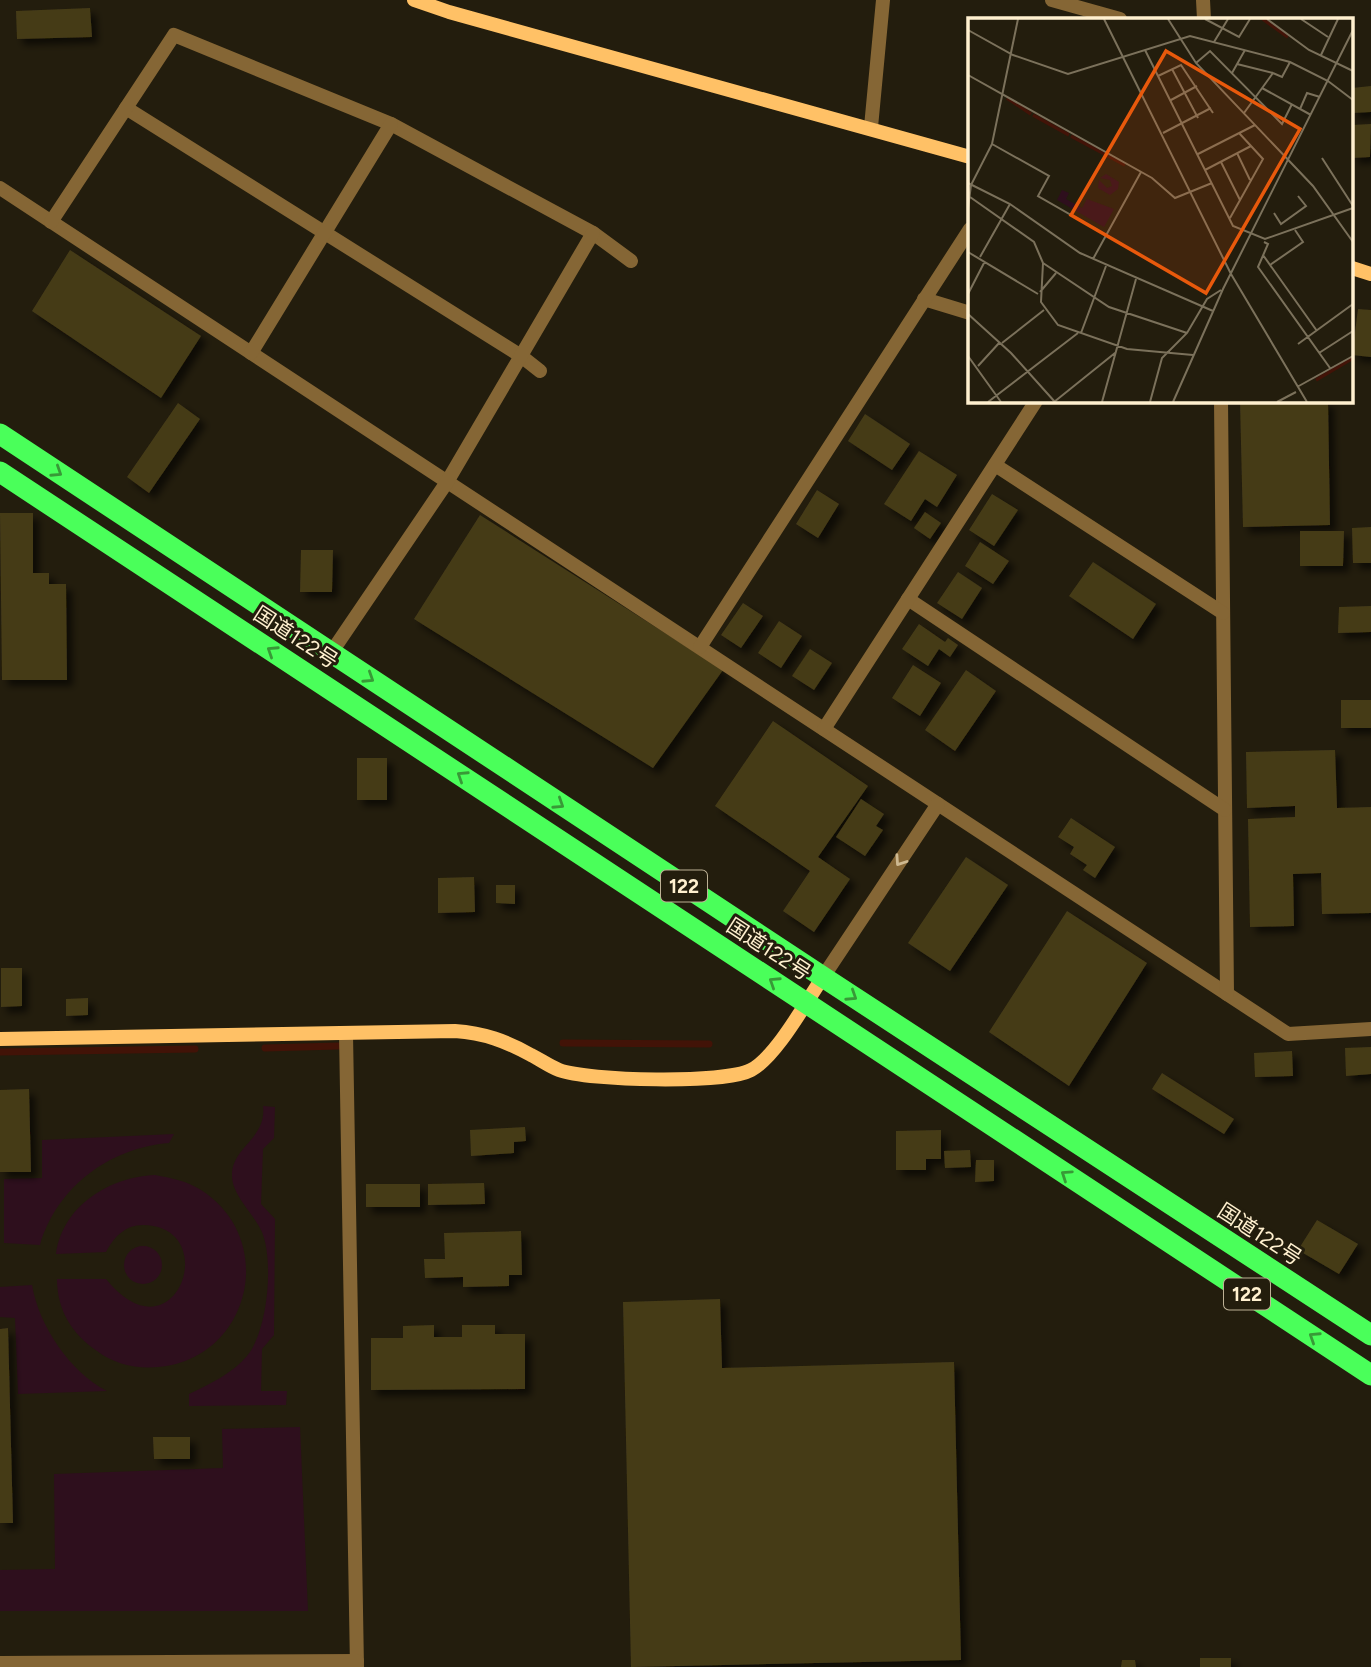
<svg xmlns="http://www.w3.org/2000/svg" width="1371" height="1667" font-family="Figtree,'Noto Sans JP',sans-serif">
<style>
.green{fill:#2e0f1d}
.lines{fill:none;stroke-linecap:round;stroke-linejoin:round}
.stream{stroke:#421307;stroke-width:7}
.building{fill:#453b18;filter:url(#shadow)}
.street{stroke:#856635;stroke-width:14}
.secondary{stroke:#ffc166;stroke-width:14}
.highway{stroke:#4aff5a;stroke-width:21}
.oneway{stroke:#389937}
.oneway2{stroke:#ceb991}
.labels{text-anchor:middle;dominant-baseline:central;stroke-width:6;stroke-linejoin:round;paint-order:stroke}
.shield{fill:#231d0d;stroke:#bdb195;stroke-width:2}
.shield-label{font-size:19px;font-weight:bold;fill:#fff0cf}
.street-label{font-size:21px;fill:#fff0cf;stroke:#231d0d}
.inset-river{fill:none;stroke:#421307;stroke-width:3.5}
.inset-road{fill:none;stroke:#7b715b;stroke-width:2}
.view{fill:#e8590c;fill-opacity:0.15;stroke:#e8590c;stroke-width:3.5}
.inset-edge{fill:none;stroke:#fff0cf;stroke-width:3.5}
</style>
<defs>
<filter id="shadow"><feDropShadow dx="6" dy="6" stdDeviation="3.5" flood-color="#0009"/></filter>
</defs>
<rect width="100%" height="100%" fill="#231d0d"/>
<g class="green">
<path d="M 263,1106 L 275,1107 L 274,1138 L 263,1149 L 261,1204 L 275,1219 L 274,1335 L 262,1349 L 261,1391 L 287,1391 L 286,1405 L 189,1406 L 189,1394 C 210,1384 233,1373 247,1356 C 268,1331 274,1261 262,1232 C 254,1214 232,1195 232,1176 C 231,1147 267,1139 263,1106 Z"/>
<path d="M 174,1134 L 169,1143 C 109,1148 57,1187 40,1245 L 4,1243 L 4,1179 L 42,1178 L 42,1140 Z"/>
<path d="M 155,1175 C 171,1178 187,1181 201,1190 C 279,1240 250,1359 158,1367 C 136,1369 114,1364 97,1351 C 72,1334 57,1310 57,1279 L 106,1279 C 175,1364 224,1226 143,1225 C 125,1225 114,1237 106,1252 L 56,1254 C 63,1205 110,1177 155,1175 Z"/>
<circle cx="143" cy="1265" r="19"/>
<path d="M 32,1285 C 39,1326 70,1372 107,1391 L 18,1394 L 15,1318 L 0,1317 L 0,1287 Z"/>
<polygon points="300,1427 308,1611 0,1611 0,1570 55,1569 54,1474 223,1468 222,1429"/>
</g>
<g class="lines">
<g class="stream">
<polyline points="563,1043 709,1044"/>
<polyline points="265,1048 338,1046"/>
<polyline points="0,1052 195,1049"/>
</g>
</g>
<g class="building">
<polygon points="90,8 92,37 17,39 16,11"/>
<polygon points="1371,86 1371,112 1352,113 1352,88"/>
<polygon points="1371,124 1370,157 1352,158 1352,125"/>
<polygon points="70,250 201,336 161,398 32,311"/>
<polygon points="1358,309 1371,310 1371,357 1352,355"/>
<polygon points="1240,401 1328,401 1330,525 1243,527"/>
<polygon points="178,403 200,419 149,493 127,477"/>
<polygon points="865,414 910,444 892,470 848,441"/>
<polygon points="919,451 957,475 937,507 925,499 911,521 884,504"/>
<polygon points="817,490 839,504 818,538 796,524"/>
<polygon points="992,494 1018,510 994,546 969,530"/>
<polygon points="925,512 941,523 930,539 914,528"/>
<polygon points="0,513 33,513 33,573 49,573 49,584 66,584 67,680 2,680"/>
<polygon points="480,515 723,670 653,768 414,619"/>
<polygon points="1371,527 1371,563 1353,563 1352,528"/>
<polygon points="1300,531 1344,531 1343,566 1300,566"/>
<polygon points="980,542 1009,561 993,584 965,566"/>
<polygon points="301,550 333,550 332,592 300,592"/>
<polygon points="1093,562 1156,604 1133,639 1069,596"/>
<polygon points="958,572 982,588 962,619 937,603"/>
<polygon points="743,603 763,616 741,648 721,635"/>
<polygon points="1371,606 1371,632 1338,633 1339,607"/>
<polygon points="779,621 802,636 781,668 758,653"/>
<polygon points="919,624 945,642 948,638 958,645 950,657 939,649 928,666 902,649"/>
<polygon points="810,649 832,663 814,690 792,676"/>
<polygon points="913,665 941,683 920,716 892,698"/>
<polygon points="966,670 996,691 955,751 925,730"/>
<rect x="1341" y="700" width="30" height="28"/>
<polygon points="773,721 868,786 818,857 850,879 814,932 783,911 810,871 715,806"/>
<polygon points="1335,750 1337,808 1371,807 1371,913 1322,914 1321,873 1293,874 1294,926 1250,927 1248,819 1295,817 1295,806 1247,808 1246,752"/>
<rect x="357" y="758" width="30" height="42"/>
<polygon points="861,799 884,814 876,826 883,830 865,856 836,837"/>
<polygon points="1071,818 1115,847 1095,878 1083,870 1087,865 1070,854 1074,847 1058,837"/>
<polygon points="966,857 1008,885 950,971 908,943"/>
<polygon points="474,877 475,912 438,913 438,878"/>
<polygon points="496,885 515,885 515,904 496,903"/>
<polygon points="1067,911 1147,963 1069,1086 989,1032"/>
<polygon points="1,968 22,968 22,1006 1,1007"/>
<polygon points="88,998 88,1015 66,1016 66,999"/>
<polygon points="1371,1047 1371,1074 1346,1076 1345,1048"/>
<polygon points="1292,1051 1293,1076 1255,1077 1254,1053"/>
<polygon points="1162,1073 1234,1119 1224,1134 1152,1089"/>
<polygon points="29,1089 31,1172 0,1172 0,1090"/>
<polygon points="525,1127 526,1141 514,1142 514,1153 471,1156 470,1130"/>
<polygon points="941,1130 941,1159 926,1159 926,1170 896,1170 896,1131"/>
<polygon points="970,1150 971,1167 945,1168 944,1151"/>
<polygon points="976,1160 994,1160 994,1181 975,1182"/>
<polygon points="484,1183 485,1204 428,1205 428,1184"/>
<rect x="366" y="1184" width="54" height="23"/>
<polygon points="1317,1220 1358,1244 1339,1274 1298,1250"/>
<polygon points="521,1231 522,1275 509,1275 509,1286 463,1287 463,1277 425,1278 424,1259 445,1259 444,1233"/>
<polygon points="720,1299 722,1368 954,1362 961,1660 631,1667 623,1302"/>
<polygon points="434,1325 434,1337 462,1337 462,1325 495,1325 495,1334 525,1334 525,1389 371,1390 371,1338 403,1338 403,1326"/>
<polygon points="8,1328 13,1523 0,1523 0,1329"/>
<polygon points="153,1437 190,1437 190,1459 154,1459"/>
<rect x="1200" y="1658" width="31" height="9"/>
<polygon points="1122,1660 1135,1660 1136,1667 1121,1667"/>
</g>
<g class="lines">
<g class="street">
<polyline points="1052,0 1120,19"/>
<polyline points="1203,0 1204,19"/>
<polyline points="126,108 521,356 540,371"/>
<polyline points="871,127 883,0"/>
<polyline points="0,188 1288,1034 1371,1029"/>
<polyline points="51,222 174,35 391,124 593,233 631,261"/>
<polyline points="924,299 970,313"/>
<polyline points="251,353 391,124"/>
<polyline points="1221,401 1227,994"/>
<polyline points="995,465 1223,613"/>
<polyline points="908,599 1225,810"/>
<polyline points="700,647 970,229"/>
<polyline points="331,653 447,482 593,233"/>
<polyline points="824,729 1036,401"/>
<polyline points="823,977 938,804"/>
<polyline points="346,1034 357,1667"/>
<polyline points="0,1663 357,1661"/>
</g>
<g class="secondary">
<polyline points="414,0 449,12 970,157"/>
<polyline points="1352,268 1371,274"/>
<path d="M 0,1039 L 455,1031 C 484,1033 506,1041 531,1055 C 541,1060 549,1066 559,1070 C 588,1081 725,1084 751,1070 C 776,1057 806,1002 823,977"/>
</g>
<g class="highway">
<polyline points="0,434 823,977 1371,1335"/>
<polyline points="0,472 1371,1375"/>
</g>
</g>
<defs><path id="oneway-chevron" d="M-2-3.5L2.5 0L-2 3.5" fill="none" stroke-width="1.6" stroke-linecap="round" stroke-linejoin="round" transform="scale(1.75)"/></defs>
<g class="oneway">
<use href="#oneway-chevron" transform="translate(57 472) rotate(33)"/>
<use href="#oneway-chevron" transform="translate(272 651) rotate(-147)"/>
<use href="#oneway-chevron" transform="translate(369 678) rotate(33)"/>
<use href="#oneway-chevron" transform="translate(462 776) rotate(-147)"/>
<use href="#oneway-chevron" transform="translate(559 804) rotate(33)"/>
<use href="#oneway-chevron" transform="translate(774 982) rotate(-147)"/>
<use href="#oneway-chevron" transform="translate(852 996) rotate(33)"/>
<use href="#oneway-chevron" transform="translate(1066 1175) rotate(-146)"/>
<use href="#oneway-chevron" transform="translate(1314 1337) rotate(-147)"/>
</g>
<use class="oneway2" href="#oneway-chevron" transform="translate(900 861) rotate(124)"/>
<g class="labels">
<g class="shield">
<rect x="661" y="870.5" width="46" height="31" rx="5"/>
<rect x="1224" y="1278.5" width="46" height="31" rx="5"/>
</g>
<g class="shield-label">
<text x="684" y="886">122</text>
<text x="1247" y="1294">122</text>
</g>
<g class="street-label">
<text transform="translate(296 637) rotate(33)">国道122号</text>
<text transform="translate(769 949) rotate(33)">国道122号</text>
<text transform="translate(1260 1234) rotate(33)">国道122号</text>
</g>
</g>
<g transform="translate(968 18)">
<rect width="385" height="385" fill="#231d0d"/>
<path d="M 138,156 L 151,164 L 150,171 L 142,177 L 130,170 L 131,162 L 139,170 L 144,168 L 142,162 L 132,160 ZM 94,172 L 101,175 L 98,181 L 114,190 L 119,181 L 146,191 L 136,209 L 89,182 Z" fill="#2e0f1d"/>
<path class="inset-river" d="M 295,1 L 320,19M 39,80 L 63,96M 65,97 L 101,117M 103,118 L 157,147M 348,362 L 385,340"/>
<path class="inset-road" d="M 136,1 L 263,256 L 339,384M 200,1 L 228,45 L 345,168 L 385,224M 237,1 L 271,19 L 282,1M 299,1 L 341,32 L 385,53M 333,1 L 360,19M 0,12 L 45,37 L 100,56 L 222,18 L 322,44 L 360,63 L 385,82M 246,24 L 260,1M 177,32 L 265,208 L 297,221 L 385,190M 353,37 L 370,1M 228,45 L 242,33 L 314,106 L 324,86M 269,46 L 305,55M 204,51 L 230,100M 264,55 L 277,32M 0,57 L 184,160 L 207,180 L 244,165M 190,58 L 213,47 L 245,95M 294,70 L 343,97M 203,82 L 229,68M 332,91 L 339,75 L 352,79M 276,95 L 305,55 L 314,59 L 322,44M 195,115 L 243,90M 24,126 L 81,158 L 70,178 L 138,217M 269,135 L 282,162M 230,136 L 287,107M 354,140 L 385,188M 253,144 L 272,182M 237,152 L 283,128M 0,165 L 42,186 L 112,235 L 245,293M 2,179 L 66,224 L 75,245 L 73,284 L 90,307 L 159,331 L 225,337M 0,191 L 3,167 L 24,126 L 50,1M 306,195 L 313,206 L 338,188 L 330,178M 262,200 L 295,141 L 271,115M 296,224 L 300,226 L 290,249 L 362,350M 0,234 L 70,276M 295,237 L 349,313M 12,239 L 42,186M 125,241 L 173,154M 75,245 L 141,289 L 219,315M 302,247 L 335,224 L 327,212M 72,274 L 88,255M 0,276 L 17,243M 0,296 L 43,335 L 87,384M 113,315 L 138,248M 34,325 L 76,292M 330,326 L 385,286M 351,335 L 385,313M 0,338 L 33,384M 10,348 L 32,324M 329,369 L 385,338M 20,384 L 110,315M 86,384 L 147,335M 134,384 L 168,261M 182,384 L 194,340 L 219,315 L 239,281 L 253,272M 205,384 L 255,271 L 385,12M 309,384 L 328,374"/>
<path class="view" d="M 198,33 L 332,111 L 238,275 L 103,197 Z"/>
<rect width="385" height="385" class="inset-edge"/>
</g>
</svg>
